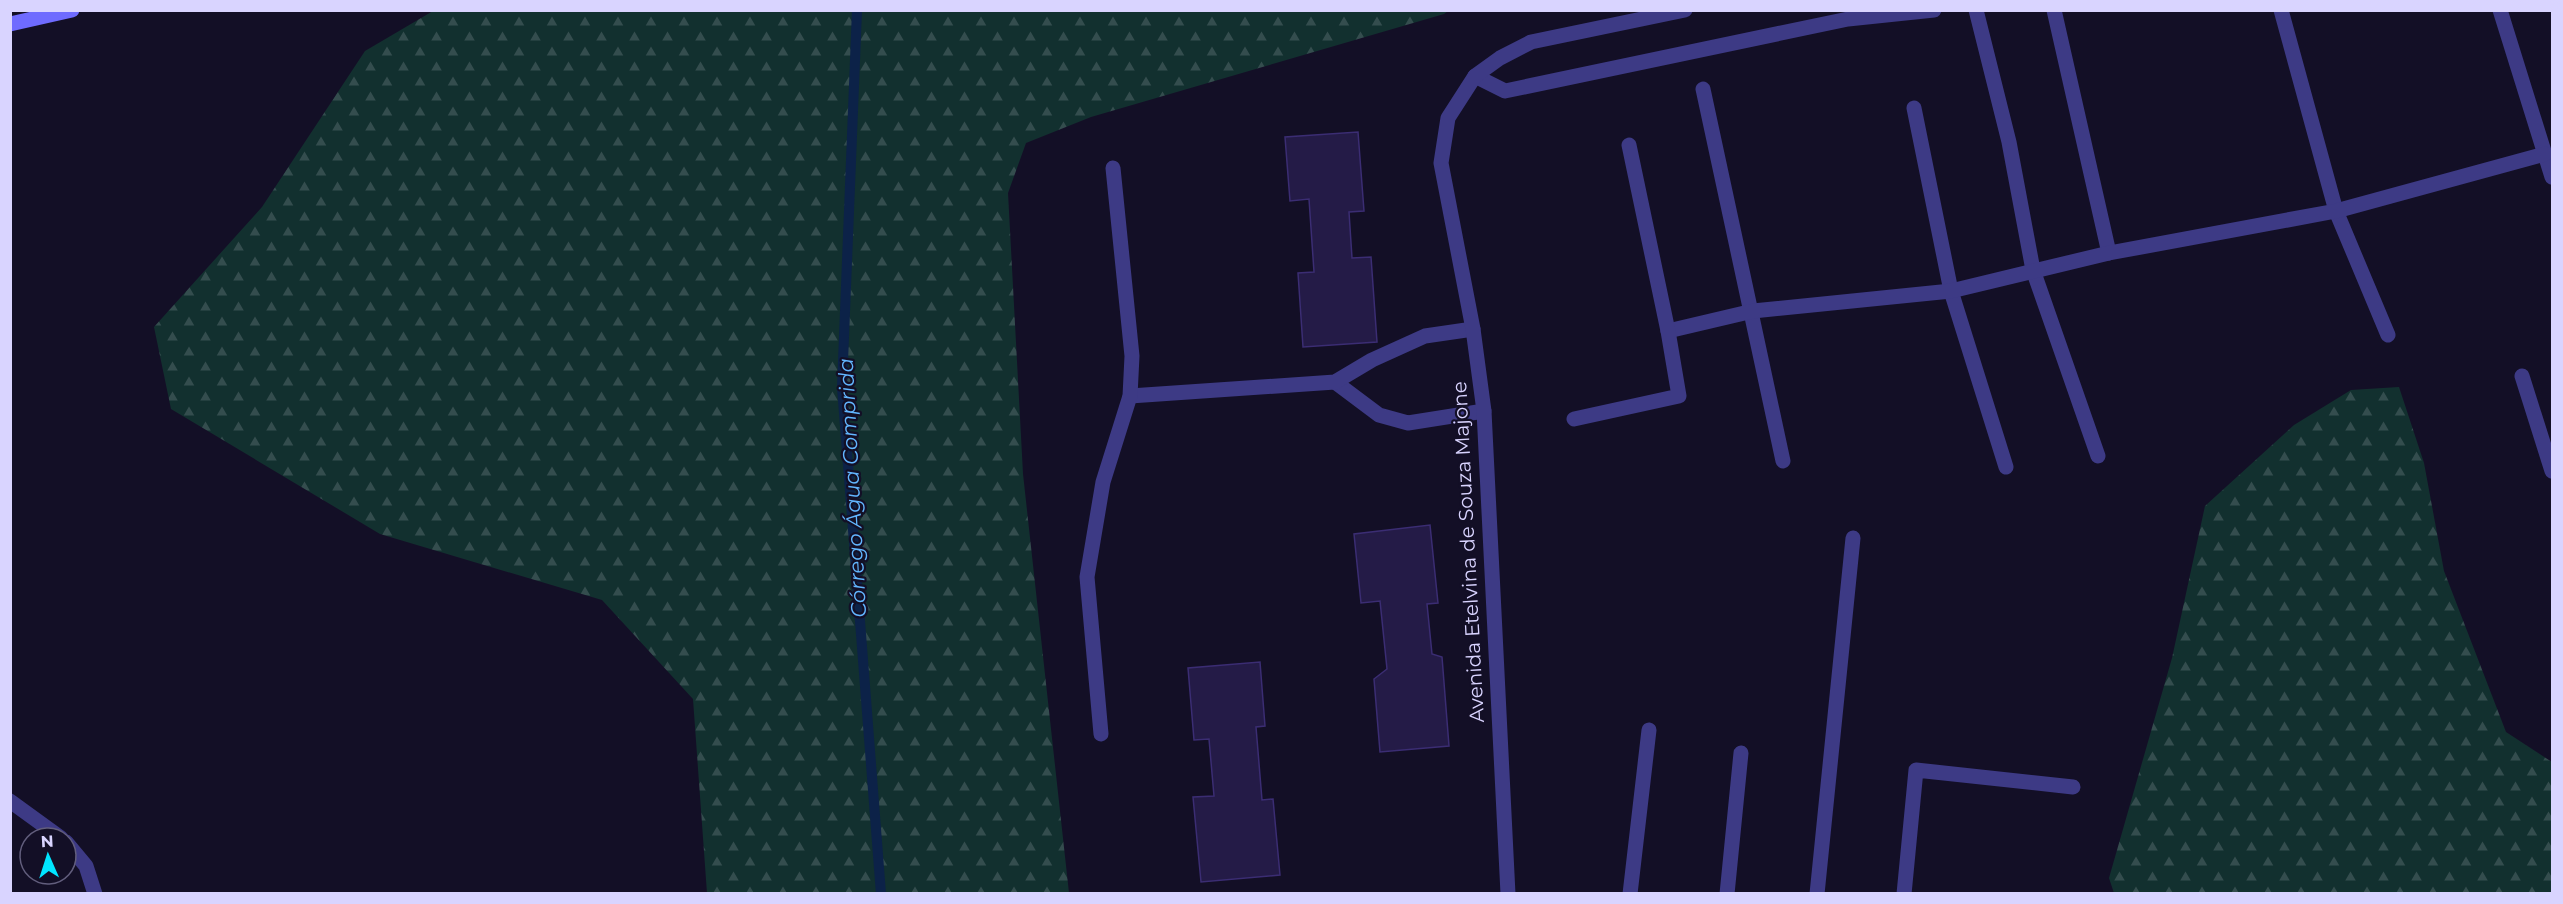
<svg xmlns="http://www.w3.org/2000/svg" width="2563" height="904" font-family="Montserrat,sans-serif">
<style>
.forest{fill:url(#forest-firs)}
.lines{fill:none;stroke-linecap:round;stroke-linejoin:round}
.stream{stroke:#0c2248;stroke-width:10}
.building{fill:#241b47;stroke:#3b2d73;stroke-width:1.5}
.lane{stroke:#3d3a85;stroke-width:15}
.street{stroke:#3d3a85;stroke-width:15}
.secondary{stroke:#6f6bff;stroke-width:15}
.labels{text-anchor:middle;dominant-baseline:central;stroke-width:4.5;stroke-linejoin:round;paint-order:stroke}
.street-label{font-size:20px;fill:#d9d4ff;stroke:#130f26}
.water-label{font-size:21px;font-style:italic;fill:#62b6ff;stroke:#130f26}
</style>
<defs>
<pattern id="forest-firs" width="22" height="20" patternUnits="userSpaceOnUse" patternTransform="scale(1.5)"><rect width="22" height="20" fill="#12302f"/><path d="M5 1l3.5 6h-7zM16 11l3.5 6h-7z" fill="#344d4e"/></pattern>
</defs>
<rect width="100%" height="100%" fill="#130f26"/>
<g class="forest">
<polygon points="433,11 1448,11 1444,14 1091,117 1026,143 1008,193 1023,474 1069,893 707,893 693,699 602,600 380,534 171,409 154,327 262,207 365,51"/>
<polygon points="2399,387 2424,463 2444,571 2506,732 2552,762 2552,893 2114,893 2109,878 2172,658 2205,506 2294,425 2351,390"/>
</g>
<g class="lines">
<polyline class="stream" points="857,10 842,387 881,894"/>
</g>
<g class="building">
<polygon points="1358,132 1364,211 1349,212 1352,258 1371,257 1377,342 1303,347 1298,273 1314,272 1309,199 1290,201 1285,137"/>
<polygon points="1430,525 1438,603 1427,604 1432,654 1442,657 1449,746 1380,752 1374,679 1387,669 1380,601 1361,603 1354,534"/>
<polygon points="1260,662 1265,726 1256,727 1262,800 1273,799 1280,875 1201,882 1193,797 1214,796 1209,739 1194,740 1188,668"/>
</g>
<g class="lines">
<g class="lane">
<polyline points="1976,10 2009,142 2033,270 2098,456"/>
<polyline points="2054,10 2109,253"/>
<polyline points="2281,10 2336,211 2388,335"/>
<polyline points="2500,10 2552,177"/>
<polyline points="1703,89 1783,461"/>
<polyline points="1914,108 1951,291 2006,467"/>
<polyline points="1668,331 1753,311 1951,291 2109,253 2336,211 2545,154"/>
<polyline points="2522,376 2552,471"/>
<polyline points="1335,382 1379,415 1408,423 1484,411"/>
<polyline points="1130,396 1335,382 1372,360 1425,336 1473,329"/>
<polyline points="1574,419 1679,396 1668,331 1629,145"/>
<polyline points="1101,734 1087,577 1103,482 1130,396 1132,356 1113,168"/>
<polyline points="1630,894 1649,730"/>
<polyline points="1727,894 1741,753"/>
<polyline points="1817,894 1853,538"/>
<polyline points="1904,894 1916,770 2073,787"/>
</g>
<g class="street">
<polyline points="1475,76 1505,91 1848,19 1934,10"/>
<polyline points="10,801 61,838"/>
<polyline points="66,842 86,866 95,894"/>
<polyline points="1508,894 1484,411 1473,329 1441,163 1448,118 1475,76 1500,58 1531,42 1685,10"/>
</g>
<polyline class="secondary" points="10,24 72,10"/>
</g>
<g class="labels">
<g class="street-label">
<text transform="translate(1468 552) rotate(-93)">Avenida Etelvina de Souza Majone</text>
</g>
<g class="water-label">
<text transform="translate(852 488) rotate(-93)">Córrego Água Comprida</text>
</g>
</g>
<rect width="2563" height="904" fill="none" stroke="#d9d4ff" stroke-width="24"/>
<g transform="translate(48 856) rotate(357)"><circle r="28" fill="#130f26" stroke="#625e7d" stroke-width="1.5"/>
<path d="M0-4.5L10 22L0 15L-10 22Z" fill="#00e5ff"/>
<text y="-9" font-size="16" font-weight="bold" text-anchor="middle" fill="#d9d4ff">N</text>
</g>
</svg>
